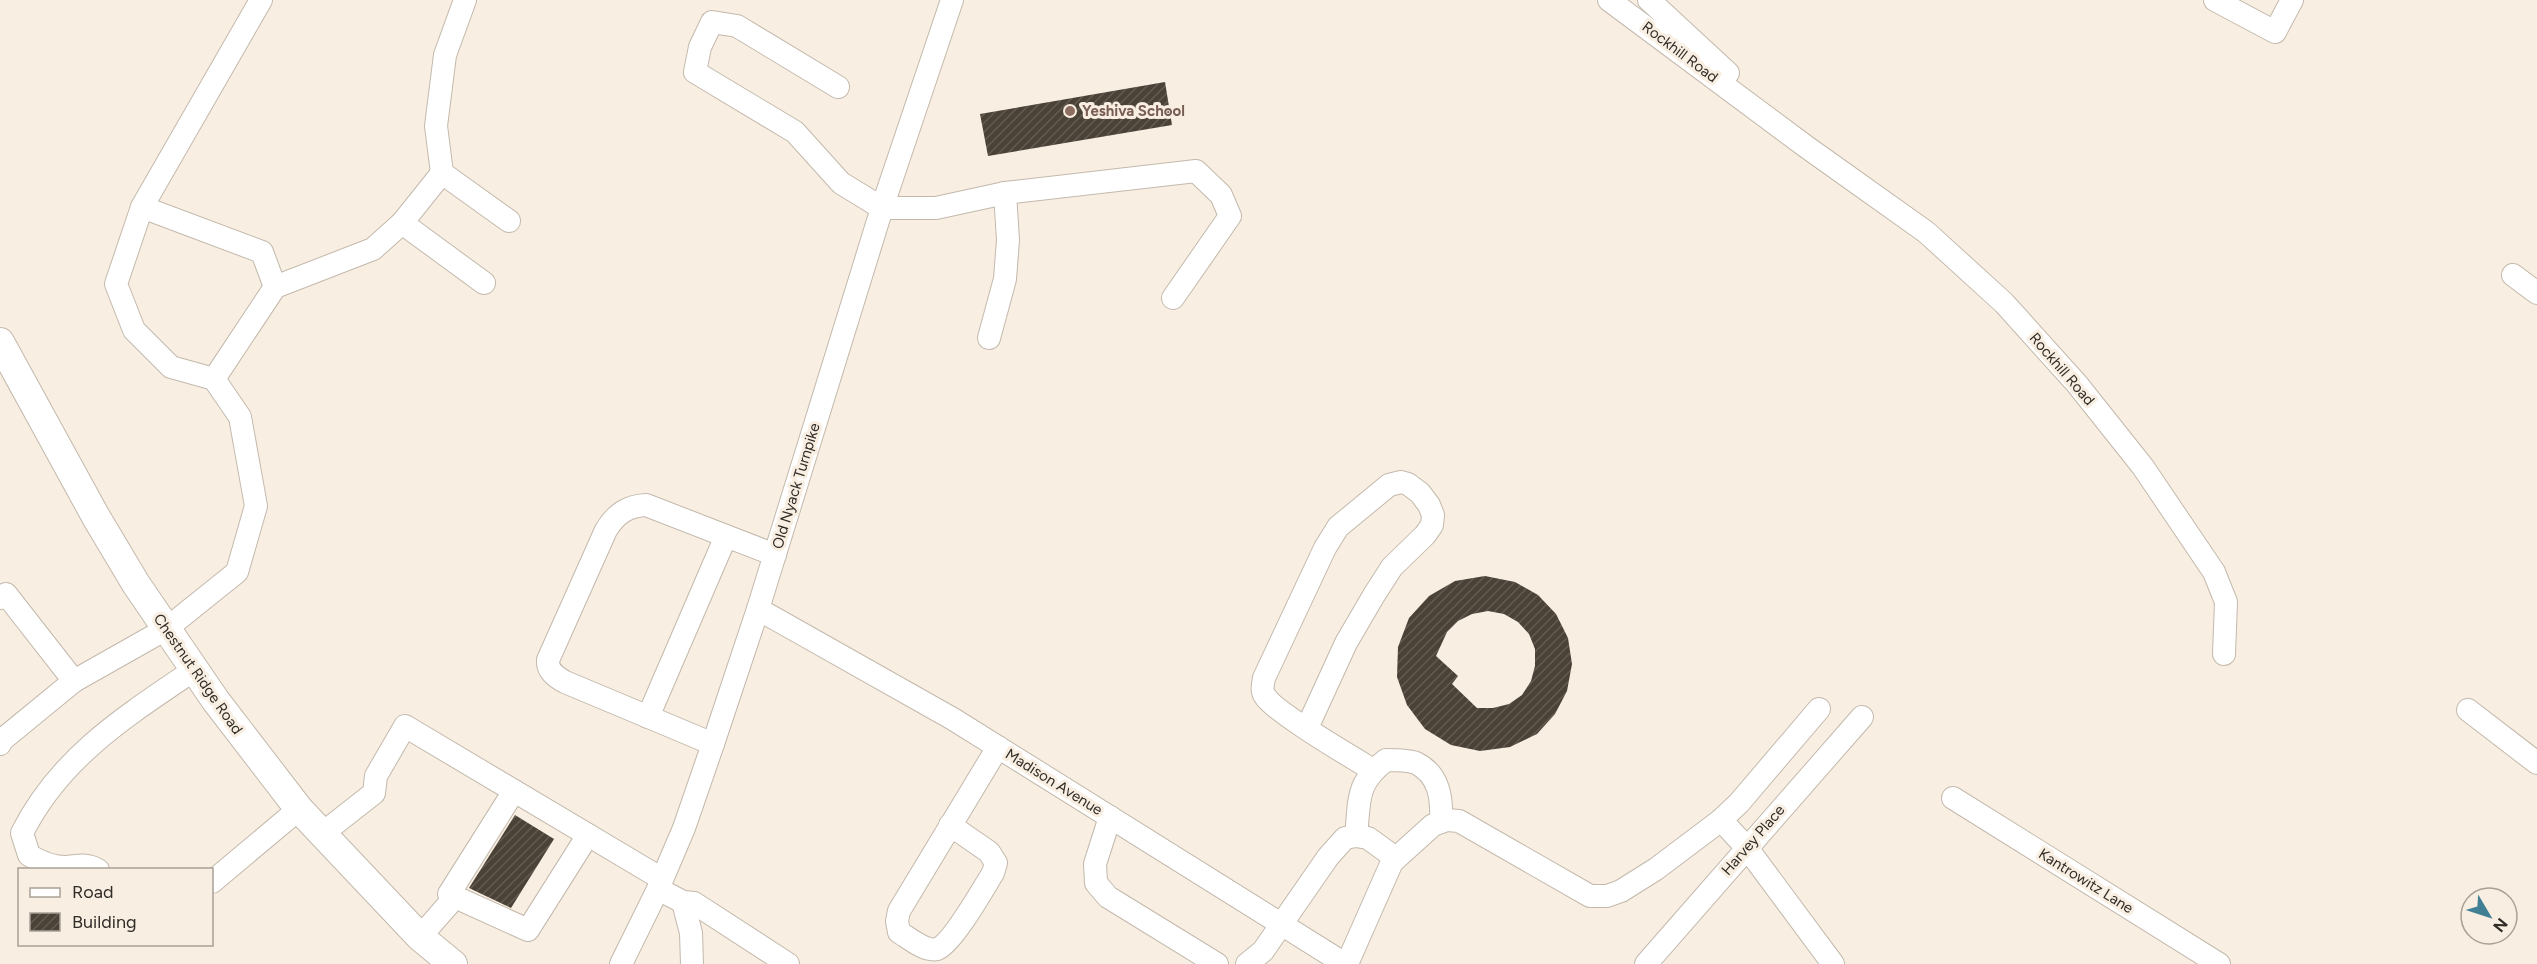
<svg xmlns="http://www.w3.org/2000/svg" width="2537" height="964" font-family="Figtree,sans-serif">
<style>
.building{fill:url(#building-hatch);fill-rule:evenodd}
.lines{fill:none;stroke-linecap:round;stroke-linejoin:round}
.minor-casing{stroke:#c3b9ac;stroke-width:24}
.major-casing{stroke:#c3b9ac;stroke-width:30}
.minor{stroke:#fff;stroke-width:22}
.major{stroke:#fff;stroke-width:28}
.education-dot{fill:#8d6e63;stroke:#f8eee1;stroke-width:2}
.labels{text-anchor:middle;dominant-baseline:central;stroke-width:6;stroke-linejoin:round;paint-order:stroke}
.street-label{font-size:15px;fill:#302c27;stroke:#f8eee1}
.education-label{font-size:15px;font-weight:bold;fill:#785e54;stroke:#f8eee1;text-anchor:start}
</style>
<defs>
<pattern id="building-hatch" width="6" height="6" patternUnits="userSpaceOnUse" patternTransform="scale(1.5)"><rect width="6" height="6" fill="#4a4237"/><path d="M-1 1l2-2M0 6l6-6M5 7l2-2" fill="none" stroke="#625b52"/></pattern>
</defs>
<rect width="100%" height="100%" fill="#f8eee1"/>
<g class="building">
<polygon points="1165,82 1172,125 988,156 980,114"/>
<path d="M 1485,576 L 1515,582 L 1538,595 L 1556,614 L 1568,638 L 1572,664 L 1567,691 L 1555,714 L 1537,734 L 1510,747 L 1480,751 L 1451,745 L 1425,729 L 1407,705 L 1397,677 L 1398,647 L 1409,618 L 1429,596 L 1455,581 ZM 1488,611 L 1504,614 L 1518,622 L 1529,634 L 1535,649 L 1535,666 L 1531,681 L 1522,695 L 1509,704 L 1493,708 L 1477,708 L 1452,684 L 1458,676 L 1436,656 L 1447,632 L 1458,621 L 1472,614 Z"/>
<polygon points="515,815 554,839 511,908 469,888"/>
</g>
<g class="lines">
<defs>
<g id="minor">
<polyline points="1609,0 1808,148 1926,232 2004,303 2077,384 2143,467 2214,572 2226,602 2224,654"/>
<polyline points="1649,0 1728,73"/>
<polyline points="2215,0 2275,32 2292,0"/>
<polyline points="838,87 737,26 712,22 700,47 695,72 795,132 841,183 882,208 936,208 1005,193 1196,171 1221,195 1230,216 1173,298"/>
<polyline points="442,173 436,126 445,55 465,0"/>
<polyline points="142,207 262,252 275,287"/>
<polyline points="402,223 442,173 509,221"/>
<polyline points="2513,275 2537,293"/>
<polyline points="989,338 1005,279 1008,240 1005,193"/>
<polyline points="214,379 171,367 134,330 116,284 142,207 261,0"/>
<polyline points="0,598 6,594 74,681 2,740 0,744"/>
<polyline points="758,609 953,719 1345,964"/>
<polyline points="74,681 166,629 237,572 256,506 240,417 214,379 275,287 373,249 402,223 484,283"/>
<polyline points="2468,710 2537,763"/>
<polyline points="648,717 726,536"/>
<path d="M 1307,728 L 1346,643 L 1374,595 L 1392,567 L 1425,535 L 1432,525 L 1433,515 L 1429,505 L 1420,493 L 1408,484 L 1401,482 L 1389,485 L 1338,527 L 1325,548 L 1264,678 C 1263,684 1261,691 1265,696 C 1273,711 1353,758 1373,770"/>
<path d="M 713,744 L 565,682 C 556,677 547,671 548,660 L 606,530 C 616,514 627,506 646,505 L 775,555"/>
<polyline points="1953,798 2219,964"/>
<polyline points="1110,817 1095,864 1096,883 1108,897 1217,964"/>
<polyline points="1721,820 1747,848 1833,964"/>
<path d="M 950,825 L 989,852 L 996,863 L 993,873 C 983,889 952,944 937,949 C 925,952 909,938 899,932 L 897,921 L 899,911 L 998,747"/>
<polyline points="323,833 374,793 376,776 405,726 662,879"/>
<path d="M 1356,836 C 1360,800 1355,784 1386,760 C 1395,760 1408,760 1416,763 C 1440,775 1442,799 1441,822"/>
<path d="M 98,870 C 86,863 79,866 66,867 C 52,867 40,862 29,855 L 22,833 C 60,757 126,716 194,670"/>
<polyline points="212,882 299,809"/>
<polyline points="658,889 683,902 694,903 788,964"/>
<polyline points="455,897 449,894 514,791"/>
<polyline points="683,902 691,933 692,964"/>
<polyline points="420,937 455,897 528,930 588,835"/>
<polyline points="621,964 658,889 684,828 713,744 758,609 882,208 952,0"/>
<polyline points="1247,964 1263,951 1328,857 1345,838 1356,836 1368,838 1390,854 1392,862"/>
<polyline points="1347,964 1392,862 1433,825 1447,820 1459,821 1590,896 1607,896 1621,891 1656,869 1721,820 1739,803 1819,709"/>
<polyline points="1646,964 1862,717"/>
</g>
<polyline id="major" points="0,342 96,517 136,584 216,701 299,809 420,937 453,964"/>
</defs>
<use href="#minor" class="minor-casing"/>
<use href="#major" class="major-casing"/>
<use href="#minor" class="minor"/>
<use href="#major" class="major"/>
</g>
<circle class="education-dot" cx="1070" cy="111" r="6"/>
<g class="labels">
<g class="street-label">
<text transform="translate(1680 52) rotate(37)">Rockhill Road</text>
<text transform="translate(2062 369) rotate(49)">Rockhill Road</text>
<text transform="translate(796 486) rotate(-73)">Old Nyack Turnpike</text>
<text transform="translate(198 674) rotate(55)">Chestnut Ridge Road</text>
<text transform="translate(1054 782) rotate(32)">Madison Avenue</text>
<text transform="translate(1753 840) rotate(-49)">Harvey Place</text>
<text transform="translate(2086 881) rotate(32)">Kantrowitz Lane</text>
</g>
<g class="education-label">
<text x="1082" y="111">Yeshiva School</text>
</g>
</g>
<rect x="18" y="868" width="195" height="78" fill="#f8eee1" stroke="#a8a097" stroke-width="1.5"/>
<rect x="30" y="888" width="30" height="9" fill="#ffffff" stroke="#a8a097" stroke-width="1.5"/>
<text x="72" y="898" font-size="18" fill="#302c27">Road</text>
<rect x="30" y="913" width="30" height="18" fill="url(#building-hatch)" stroke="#a8a097" stroke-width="1.5"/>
<text x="72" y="928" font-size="18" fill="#302c27">Building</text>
<g transform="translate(2489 916) rotate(129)"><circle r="28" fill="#f8eee1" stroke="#a8a097" stroke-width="1.5"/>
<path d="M0-4.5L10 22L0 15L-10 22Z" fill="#407f94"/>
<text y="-9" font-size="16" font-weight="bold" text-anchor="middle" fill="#302c27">N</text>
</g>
</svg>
